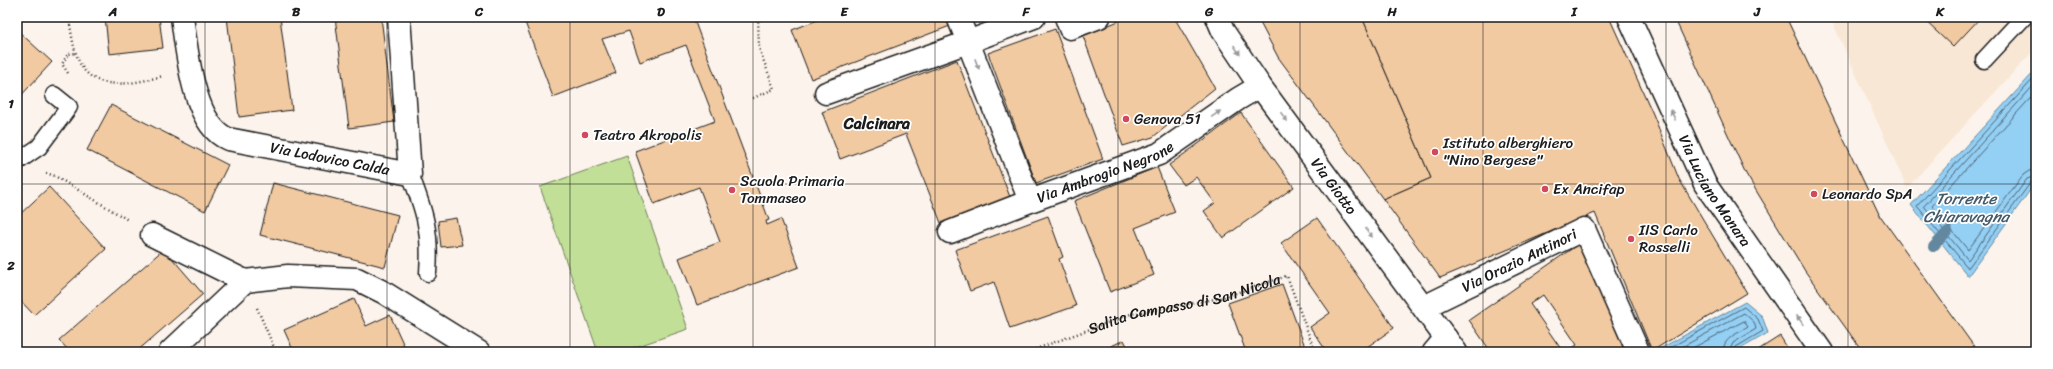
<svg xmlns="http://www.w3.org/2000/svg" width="2053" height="369" font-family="Sriracha,sans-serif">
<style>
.built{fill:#f9e7d6}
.green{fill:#c1df97;stroke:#6e7e5a}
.water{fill:#94cff4;stroke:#64879e}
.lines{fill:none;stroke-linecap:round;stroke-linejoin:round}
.shore{stroke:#4c6472;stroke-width:1}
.stream{stroke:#64879e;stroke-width:10}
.building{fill:#f2caa2;stroke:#1c1c1c}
.lane-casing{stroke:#1c1c1c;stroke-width:19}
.street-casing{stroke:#1c1c1c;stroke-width:25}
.secondary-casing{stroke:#1c1c1c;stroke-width:25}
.path{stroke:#1c1c1c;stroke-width:2.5;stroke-dasharray:1 3;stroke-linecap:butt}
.lane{stroke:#fff;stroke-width:16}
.street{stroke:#fff;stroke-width:22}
.secondary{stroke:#fff;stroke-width:22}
.oneway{fill:#999}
.grid{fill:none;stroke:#1c1c1c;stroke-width:1;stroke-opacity:0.55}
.poi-dot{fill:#d1495b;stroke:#fff;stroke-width:1.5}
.labels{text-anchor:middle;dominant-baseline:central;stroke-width:3.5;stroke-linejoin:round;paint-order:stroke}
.poi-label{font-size:15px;fill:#1c1c1c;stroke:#fff;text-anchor:start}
.street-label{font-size:15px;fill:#1c1c1c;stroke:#fff}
.neighbourhood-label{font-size:16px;font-weight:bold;fill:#1c1c1c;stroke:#fff}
.water-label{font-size:16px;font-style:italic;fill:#465b68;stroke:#fff}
.neatline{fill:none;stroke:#1c1c1c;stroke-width:1.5}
.grid-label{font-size:13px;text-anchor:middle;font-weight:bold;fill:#1c1c1c}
</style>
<rect width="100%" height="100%" fill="#fcf4ec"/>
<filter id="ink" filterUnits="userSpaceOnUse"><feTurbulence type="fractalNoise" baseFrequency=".025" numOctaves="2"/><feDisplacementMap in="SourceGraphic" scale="8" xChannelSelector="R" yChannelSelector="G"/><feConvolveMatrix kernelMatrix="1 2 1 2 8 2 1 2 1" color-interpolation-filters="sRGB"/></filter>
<g filter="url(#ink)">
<polygon class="built" points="1830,17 2036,17 2036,48 1907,188"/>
<polygon class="green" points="627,156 688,329 621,352 598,352 540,187"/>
<g class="water">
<polygon points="2036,70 2036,182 1968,276 1911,205"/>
<polygon points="1745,302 1762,316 1768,333 1735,352 1654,352"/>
</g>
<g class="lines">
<g class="shore">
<polyline points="2036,76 1917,206 1968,268 2031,182 2036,181"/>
<polyline points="2036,83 1924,206 1968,260 2027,179 2036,176"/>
<polyline points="2036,92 1932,206 1968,250 2023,175 2029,171 2036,169"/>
<polyline points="1662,352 1744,307 1758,319 1763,331 1736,347 1734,352"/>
<polyline points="1673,352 1744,313 1754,322 1756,329 1733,343 1729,352"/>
<path d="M 1685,352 L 1744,321 L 1748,327 C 1738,334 1723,337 1723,352"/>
</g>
<polyline class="stream" points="1933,247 1948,231"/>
</g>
<g class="building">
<polygon points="105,17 159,17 163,48 109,54"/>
<polygon points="227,17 280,17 292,110 239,117"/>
<polygon points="335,17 381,17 394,122 349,128"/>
<polygon points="523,17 693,17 769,220 766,221 767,225 781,219 799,267 697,305 679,258 720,242 699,187 654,204 635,151 715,121 686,45 640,62 629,31 602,39 616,73 553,97"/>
<polygon points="825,17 946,17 950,26 811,79 792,30"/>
<polygon points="1128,17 1174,17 1215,88 1153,137 1123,146 1083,36"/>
<polygon points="1257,17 1362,17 1431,178 1383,199 1278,57"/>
<polygon points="1362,17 1609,17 1653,114 1679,179 1747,293 1652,351 1595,213 1440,278 1383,199 1431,178"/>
<polygon points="1674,17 1786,17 1879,214 1978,352 1863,352 1805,271 1746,174"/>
<polygon points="1921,17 1981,17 1953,47"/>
<polygon points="1055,29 1103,159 1036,183 988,53"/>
<polygon points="17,30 52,62 17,100"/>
<polygon points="957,60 1010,197 941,223 906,134 840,159 822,112"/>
<polygon points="111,105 228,165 205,211 87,150"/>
<polygon points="1241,113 1294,187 1223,238 1204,211 1215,203 1196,177 1184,185 1169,165"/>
<polygon points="1157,167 1175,212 1135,228 1154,275 1110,292 1074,201"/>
<polygon points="273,183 398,215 385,267 260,235"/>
<polygon points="49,187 106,249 34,315 17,297 17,217"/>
<polygon points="1048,216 1063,257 1059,259 1076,306 1010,329 994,282 970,291 955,250"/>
<polygon points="456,218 462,245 441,247 438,221"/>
<polygon points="1317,218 1394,328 1360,352 1327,352 1310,327 1330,313 1281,243"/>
<polygon points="1580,243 1625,352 1566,352 1577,345 1543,295 1530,304 1563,352 1491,352 1469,320"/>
<polygon points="164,249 203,294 136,352 70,352 59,340"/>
<polygon points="1282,284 1307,352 1246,352 1228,303"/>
<polygon points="354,299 366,326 390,315 407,352 294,352 284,330"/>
<polygon points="1780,336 1790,352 1755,352"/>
<polygon points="1124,340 1130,352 1099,352"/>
</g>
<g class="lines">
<defs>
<g id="lane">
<polyline points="1984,60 2024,17"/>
<polyline points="17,162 39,147 69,107 54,95"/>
<path d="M 410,174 C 425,212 431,232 428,273"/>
</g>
<g id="street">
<path id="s2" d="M 182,17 C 187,51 193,125 228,139 L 410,174 L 399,17"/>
<path id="s3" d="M 1034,17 L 968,42 L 1030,201 L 1159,154 L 1238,99 L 1260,86"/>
<polyline points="1066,17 1070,28 1099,17"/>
<polyline points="826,93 968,42 958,17"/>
<polyline points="950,232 1030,201"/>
<polyline points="152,235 245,281 288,276 357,279 383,292 479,352"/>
<path id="s4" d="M 1424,307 L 1584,229 L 1637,349"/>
<polyline points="170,352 245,281"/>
</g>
<g id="secondary">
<path id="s5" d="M 1217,17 L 1223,31 L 1260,86 L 1456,352"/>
<path id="s6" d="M 1629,17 L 1705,184 L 1822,352"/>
<polyline points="1434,352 1446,338"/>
</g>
</defs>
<use href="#lane" class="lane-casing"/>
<use href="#street" class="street-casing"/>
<use href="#secondary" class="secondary-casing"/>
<g class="path">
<path d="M 69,17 C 71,31 73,47 78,59 C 92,95 135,83 163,76"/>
<polyline points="68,73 62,64 68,54 77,53"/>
<polyline points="753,98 774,89 759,48 758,17"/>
<polyline points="46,173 55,176 128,220"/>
<polyline points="257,308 276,352"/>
<path id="s1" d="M 1028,352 L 1131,314 L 1221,298 L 1287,276 L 1315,352"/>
</g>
<use href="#lane" class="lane"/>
<use href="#street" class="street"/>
<use href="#secondary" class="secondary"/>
</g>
<defs><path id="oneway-solid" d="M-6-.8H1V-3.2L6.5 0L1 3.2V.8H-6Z"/></defs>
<g class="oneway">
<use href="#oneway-solid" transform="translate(1237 50) rotate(56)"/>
<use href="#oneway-solid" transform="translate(977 64) rotate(69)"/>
<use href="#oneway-solid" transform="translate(1216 114) rotate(-35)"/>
<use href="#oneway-solid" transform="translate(1673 115) rotate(-114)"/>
<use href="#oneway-solid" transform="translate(1284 117) rotate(54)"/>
<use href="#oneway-solid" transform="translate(1369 233) rotate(54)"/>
<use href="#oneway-solid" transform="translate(1800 320) rotate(-125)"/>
</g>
</g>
<path class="grid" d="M 205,17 L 205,352M 387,17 L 387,352M 570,17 L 570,352M 753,17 L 753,352M 935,17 L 935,352M 1118,17 L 1118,352M 1300,17 L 1300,352M 1483,17 L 1483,352M 1666,17 L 1666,352M 1848,17 L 1848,352M 17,184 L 2036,184"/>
<g class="poi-dot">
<circle cx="1126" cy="119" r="4"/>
<circle cx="585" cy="135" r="4"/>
<circle cx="1435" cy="152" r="4"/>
<circle cx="1545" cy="189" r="4"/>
<circle cx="732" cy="190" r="4"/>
<circle cx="1814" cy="194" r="4"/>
<circle cx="1631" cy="239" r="4"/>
</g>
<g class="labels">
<g class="poi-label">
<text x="1134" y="119">Genova 51</text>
<text x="593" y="135">Teatro Akropolis</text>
<text x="1443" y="143">Istituto alberghiero<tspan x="1443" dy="17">"Nino Bergese"</tspan></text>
<text x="740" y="181">Scuola Primaria<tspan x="740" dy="17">Tommaseo</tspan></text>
<text x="1553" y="189">Ex Ancifap</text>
<text x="1822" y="194">Leonardo SpA</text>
<text x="1639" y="230">IIS Carlo<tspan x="1639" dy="17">Rosselli</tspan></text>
</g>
<g class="street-label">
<text stroke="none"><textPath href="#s2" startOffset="239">Via Lodovico Calda</textPath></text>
<text stroke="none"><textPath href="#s3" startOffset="322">Via Ambrogio Negrone</textPath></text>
<text stroke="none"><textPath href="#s5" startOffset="206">Via Giotto</textPath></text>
<text stroke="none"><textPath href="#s6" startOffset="194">Via Luciano Manara</textPath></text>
<text stroke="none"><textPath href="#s4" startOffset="106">Via Orazio Antinori</textPath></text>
<text stroke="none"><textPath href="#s1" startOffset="164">Salita Campasso di San Nicola</textPath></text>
</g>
<g class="neighbourhood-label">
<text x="877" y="123">Calcinara</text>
</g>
<g class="water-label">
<text x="1966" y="198">Torrente<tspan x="1966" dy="18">Chiaravagna</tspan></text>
</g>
</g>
<rect width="2053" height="369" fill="none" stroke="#fff" stroke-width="44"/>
<rect x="22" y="22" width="2009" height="325" class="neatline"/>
<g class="grid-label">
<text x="113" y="16">A</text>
<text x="296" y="16">B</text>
<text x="479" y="16">C</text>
<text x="661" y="16">D</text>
<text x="844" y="16">E</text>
<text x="1026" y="16">F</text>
<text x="1209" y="16">G</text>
<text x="1392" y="16">H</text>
<text x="1574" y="16">I</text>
<text x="1757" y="16">J</text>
<text x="1940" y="16">K</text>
<text x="11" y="108">1</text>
<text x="11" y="270">2</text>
</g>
</svg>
